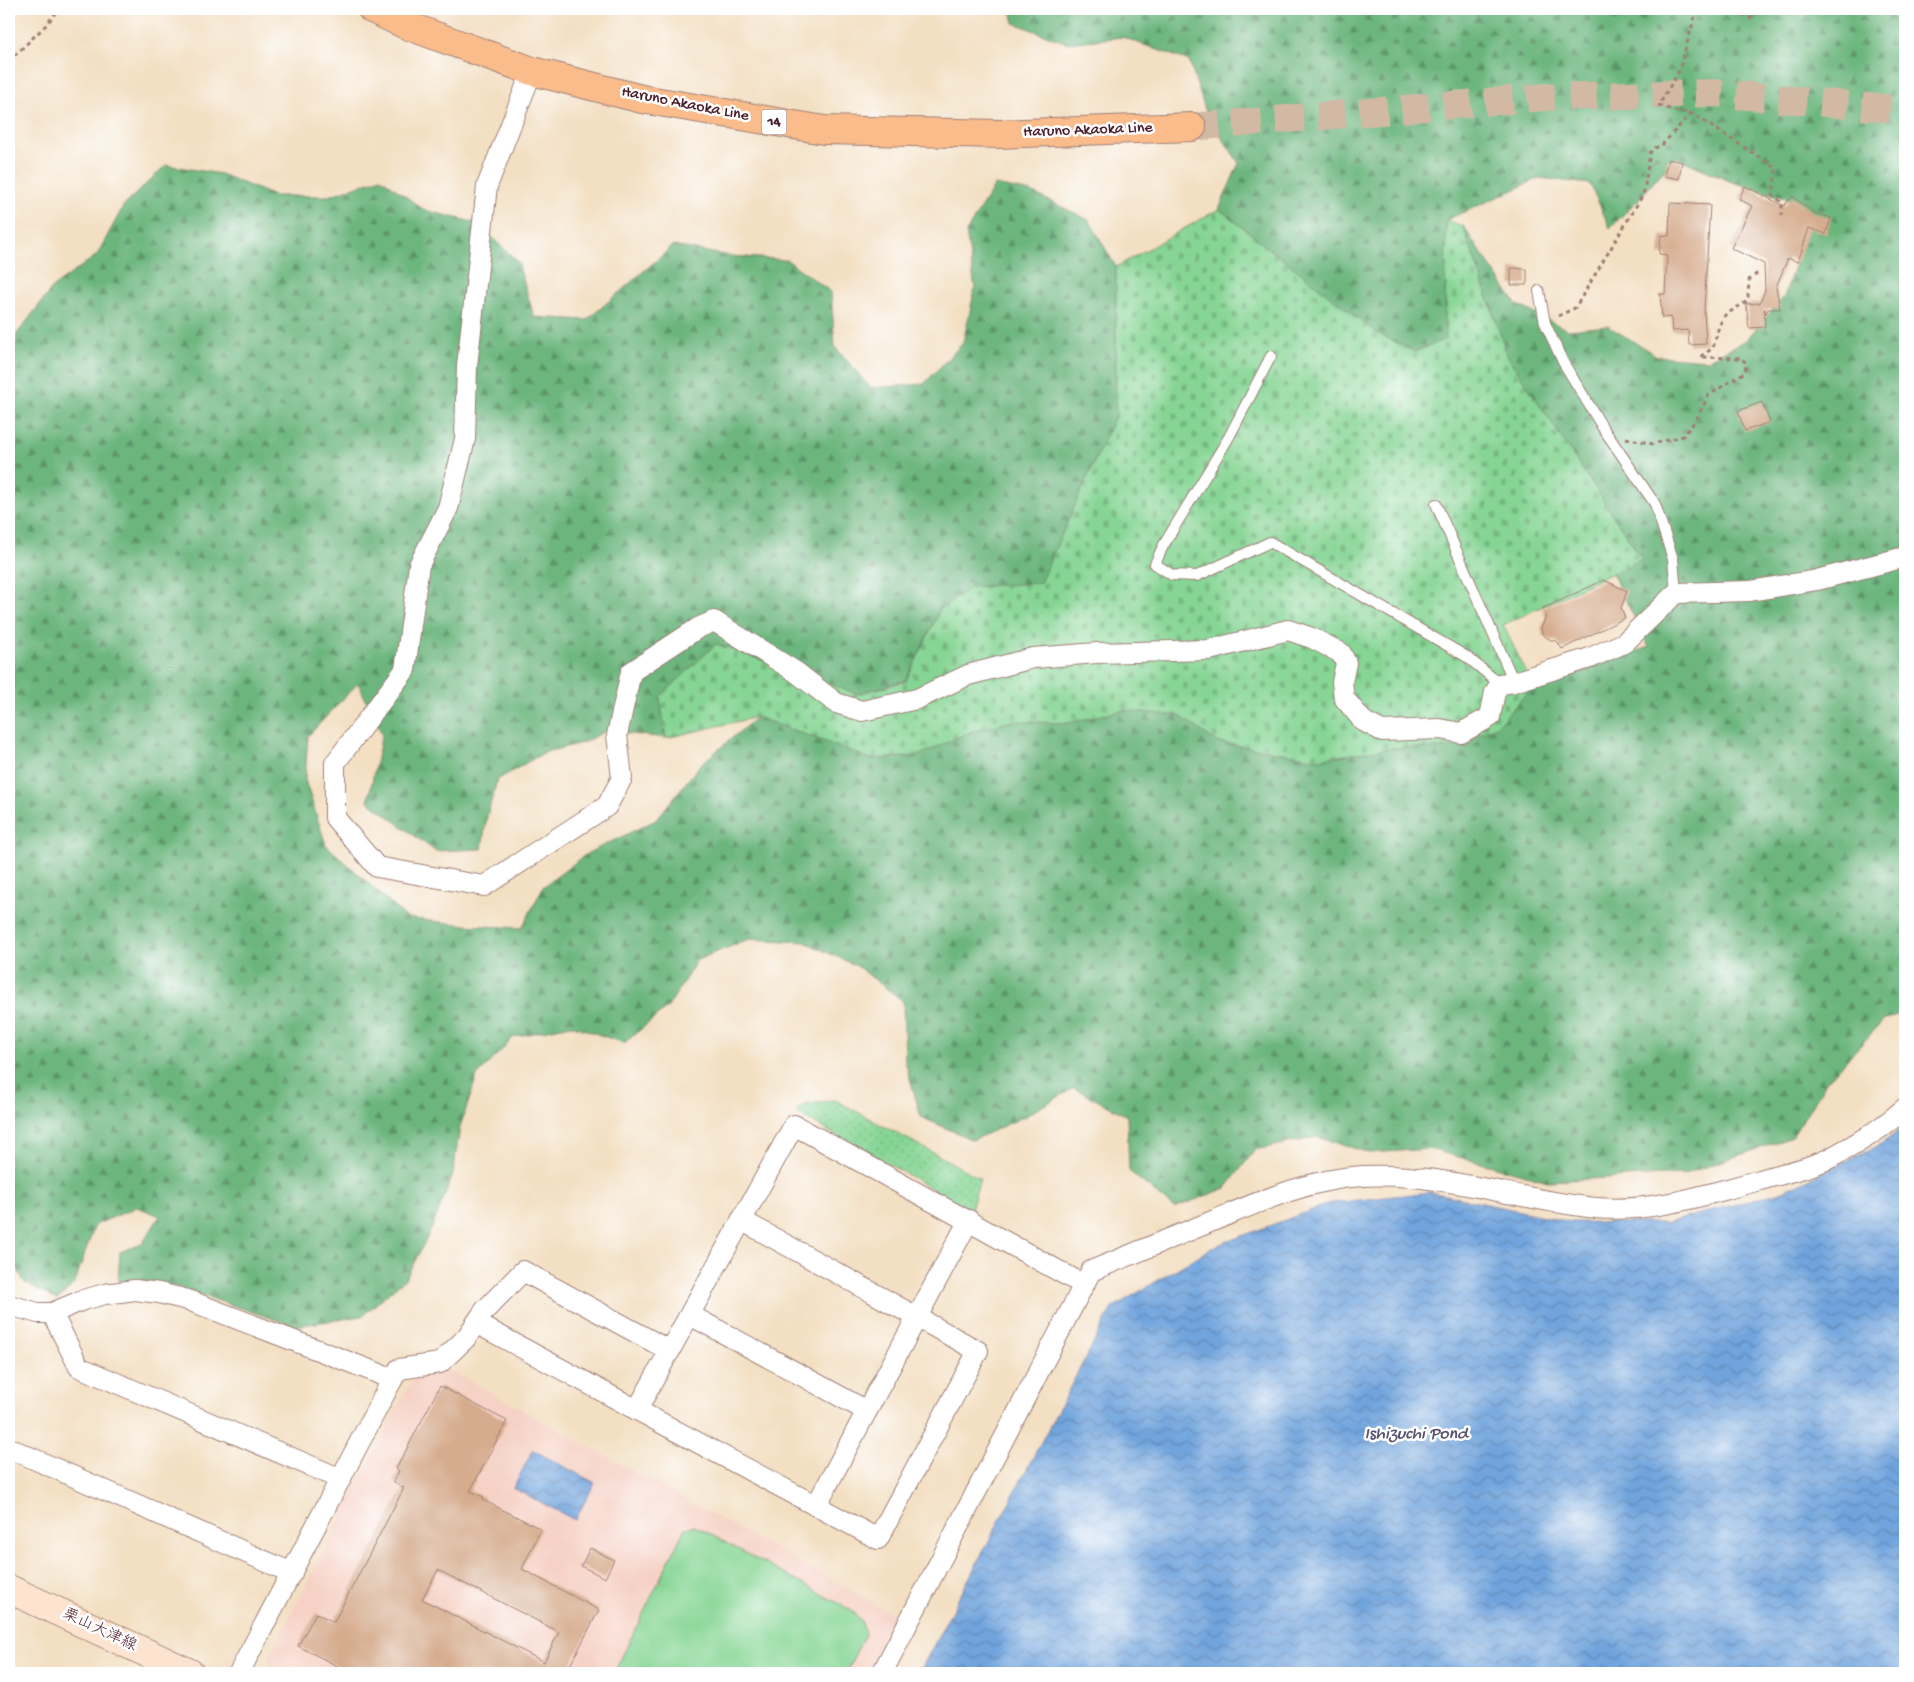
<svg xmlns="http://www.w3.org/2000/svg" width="1914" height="1682" font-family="'Gochi Hand','Klee One',sans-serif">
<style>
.built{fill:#f6d1c5}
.grass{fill:url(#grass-dots);stroke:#687a60}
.forest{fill:url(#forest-firs);stroke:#5b6a54}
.cemetery{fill:url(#cemetery-stones);stroke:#687a60}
.garden{fill:#86d594;stroke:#687a60}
.water{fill:url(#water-waves);stroke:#5e6284}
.building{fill:#d5ac8d;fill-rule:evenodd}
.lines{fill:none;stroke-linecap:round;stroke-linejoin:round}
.primary-tunnel{stroke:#d1b9a4;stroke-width:28;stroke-dasharray:28 14;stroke-linecap:butt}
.lane-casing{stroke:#9e7f76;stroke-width:12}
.street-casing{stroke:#9e7f76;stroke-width:22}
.secondary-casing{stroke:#9e7f76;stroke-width:30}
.primary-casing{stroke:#9e7f76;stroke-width:30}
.path{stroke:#9e7f76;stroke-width:3;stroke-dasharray:4 4;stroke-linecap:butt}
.lane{stroke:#fff;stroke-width:10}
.street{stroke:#fff;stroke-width:20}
.secondary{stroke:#fde4d1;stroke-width:28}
.primary{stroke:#fabc8b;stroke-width:28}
.labels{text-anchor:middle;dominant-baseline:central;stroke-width:5;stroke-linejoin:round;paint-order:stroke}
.shield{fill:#fff;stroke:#80626b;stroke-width:1}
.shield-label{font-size:15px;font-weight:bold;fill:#4a1f2b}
.street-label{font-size:16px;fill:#4a1f2b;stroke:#fff}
.water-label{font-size:18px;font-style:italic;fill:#5a5472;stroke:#fff}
</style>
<defs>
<pattern id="grass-dots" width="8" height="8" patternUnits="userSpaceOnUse" patternTransform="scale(1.25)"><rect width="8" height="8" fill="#86d594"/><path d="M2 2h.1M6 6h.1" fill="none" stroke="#75b680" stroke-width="1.8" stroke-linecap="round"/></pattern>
<pattern id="forest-firs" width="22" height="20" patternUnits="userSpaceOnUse" patternTransform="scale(1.25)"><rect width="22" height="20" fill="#6cb67e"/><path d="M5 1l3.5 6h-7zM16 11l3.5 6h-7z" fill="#5b9367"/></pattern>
<pattern id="cemetery-stones" width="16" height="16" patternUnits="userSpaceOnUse" patternTransform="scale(1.25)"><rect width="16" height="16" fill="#86d594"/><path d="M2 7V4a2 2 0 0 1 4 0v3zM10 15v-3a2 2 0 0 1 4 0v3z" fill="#75b680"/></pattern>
<pattern id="water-waves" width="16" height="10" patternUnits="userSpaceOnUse" patternTransform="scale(1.25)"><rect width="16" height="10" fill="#71a4dd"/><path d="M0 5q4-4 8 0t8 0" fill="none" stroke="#5f85b3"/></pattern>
</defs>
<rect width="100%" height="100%" fill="#fff"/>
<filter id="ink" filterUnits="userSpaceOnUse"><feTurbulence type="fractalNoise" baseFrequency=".02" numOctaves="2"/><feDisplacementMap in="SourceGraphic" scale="10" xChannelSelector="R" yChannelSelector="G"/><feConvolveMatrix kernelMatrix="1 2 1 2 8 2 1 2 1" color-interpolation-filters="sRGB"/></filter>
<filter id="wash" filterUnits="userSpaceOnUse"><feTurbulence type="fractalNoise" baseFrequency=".0096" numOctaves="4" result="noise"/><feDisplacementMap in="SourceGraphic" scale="20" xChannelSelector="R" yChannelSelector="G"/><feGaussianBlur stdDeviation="1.12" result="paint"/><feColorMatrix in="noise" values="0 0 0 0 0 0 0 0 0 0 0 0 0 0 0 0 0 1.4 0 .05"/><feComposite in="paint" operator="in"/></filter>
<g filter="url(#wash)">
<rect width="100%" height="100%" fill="#f3dfc2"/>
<polygon class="built" points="451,1371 899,1617 871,1673 273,1673 268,1659 410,1383 417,1375"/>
<polygon class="grass" points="835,1100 980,1178 971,1210 796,1113 801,1106"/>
<polygon class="forest" points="1011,9 1905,9 1905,1011 1883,1021 1826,1082 1792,1137 1685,1174 1548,1181 1429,1149 1370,1153 1317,1137 1255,1150 1226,1188 1174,1208 1129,1171 1127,1116 1074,1088 1025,1116 973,1140 921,1117 905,1061 903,1001 857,966 805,942 749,939 697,960 668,1007 624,1043 571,1025 514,1037 477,1076 460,1127 453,1174 432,1228 406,1278 362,1316 295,1326 177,1287 118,1281 120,1252 142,1244 160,1216 137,1207 95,1225 74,1284 57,1300 24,1282 9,1252 9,389 17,334 53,287 97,255 124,205 166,165 221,174 274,196 329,196 381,178 424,210 477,223 518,262 534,317 587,320 673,246 730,256 787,260 831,292 835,347 871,388 924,384 963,343 975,288 966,232 995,185 1031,192 1089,220 1116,267 1116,414 1040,583 971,587 941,608 906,680 857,694 716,644 660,697 666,738 606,731 582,743 545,752 497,780 487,816 482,849 435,851 368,801 382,734 358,683 308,736 305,780 326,845 407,918 465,925 522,928 543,887 588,853 656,820 700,765 757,717 872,759 917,756 972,731 1013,721 1068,723 1124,710 1180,716 1217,742 1318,759 1393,748 1449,748 1498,725 1533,686 1649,647 1612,573 1642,559 1508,357 1463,226 1516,304 1568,330 1608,326 1657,356 1707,360 1745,341 1784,297 1801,245 1799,202 1732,182 1676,157 1636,202 1610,228 1590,184 1540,178 1446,220 1445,339 1415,352 1377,333 1219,209 1239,163 1207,115 1189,61 1122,37 1067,43 1014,23"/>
<polygon class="cemetery" points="1219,209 1377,333 1415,352 1445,339 1446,220 1463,226 1508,357 1642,559 1503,625 1533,686 1498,725 1449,748 1393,748 1318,759 1217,742 1180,716 1124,710 1068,723 1013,721 972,731 917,756 872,759 757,717 666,738 660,697 716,644 857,694 906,681 941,608 971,587 1040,583 1116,414 1116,267"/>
<polygon class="garden" points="695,1526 851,1610 861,1620 865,1634 846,1673 614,1673 685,1528"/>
<g class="water">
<polygon points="1905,1126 1905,1673 919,1673 1112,1308 1215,1246 1331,1203 1431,1192 1571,1222 1666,1223 1781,1192 1880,1145"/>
<polygon points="533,1450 595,1483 575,1520 513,1488"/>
</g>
<g id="blocks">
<g class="building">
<polygon points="1668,159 1682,162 1679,179 1664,176"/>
<polygon points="1745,186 1784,206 1792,196 1813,212 1831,218 1826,234 1809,228 1798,262 1788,258 1776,287 1780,309 1768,309 1766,314 1765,309 1764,309 1765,327 1749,328 1746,304 1760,303 1765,290 1764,264 1731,248 1752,206 1739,199"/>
<polygon points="1670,203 1710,205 1704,311 1706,344 1689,345 1688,330 1672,331 1671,317 1662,318 1660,294 1665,294 1667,255 1659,254 1661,235 1669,236"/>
<polygon points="1511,268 1527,269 1527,285 1511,285"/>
<polygon points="1762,402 1770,422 1745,431 1738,411"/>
<polygon points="1604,580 1627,591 1621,608 1625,618 1562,649 1557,641 1551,640 1543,635 1541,629 1546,616 1542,609"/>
<path d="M 440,1386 L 507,1421 L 470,1491 L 484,1497 L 483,1500 L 541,1529 L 522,1569 L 599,1610 L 566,1673 L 351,1673 L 298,1646 L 316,1613 L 334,1622 L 404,1488 L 393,1482 L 399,1471 L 396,1469 ZM 438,1570 L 559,1632 L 544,1662 L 422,1599 Z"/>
<polygon points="590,1548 614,1560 605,1578 581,1566"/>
</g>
</g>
</g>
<g filter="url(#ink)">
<use href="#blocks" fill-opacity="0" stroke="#9e7f76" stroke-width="1"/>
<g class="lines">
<polyline class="primary-tunnel" points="1192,127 1546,97 1714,93 1905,110"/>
<defs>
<g id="lane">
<polyline points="1539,291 1545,323 1563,362 1603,428 1655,504 1673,559 1676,593"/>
<polyline points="1271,356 1229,437 1163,546 1155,564 1172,575 1197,576 1270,542 1467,657 1500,684"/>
<polyline points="1436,504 1514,682"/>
</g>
<g id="street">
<polyline points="532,71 487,186 467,366 465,439 448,508 419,565 405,670 335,763 335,818 377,867 484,886 607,806 622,778 617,735 631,672 698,628 714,621 796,672 836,703 862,711 917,699 968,675 1033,658 1097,653 1209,650 1288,630 1312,638 1341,653 1346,663 1342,682 1344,698 1363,721 1382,731 1440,729 1461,733 1490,717 1495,692 1500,684 1514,682 1590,658 1624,643 1676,593 1750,591 1817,580 1905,557"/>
<polyline points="741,1220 978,1351 878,1539 637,1410 794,1125 1084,1285"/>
<polyline points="9,1305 38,1313 52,1313 83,1300 105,1294 135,1290 159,1293 188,1300 375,1372 392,1380 239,1673"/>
<polyline points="52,1313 79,1367 341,1479"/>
<polyline points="690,1315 867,1411"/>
<polyline points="476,1323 637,1410"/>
<polyline points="392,1380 399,1369 440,1363 466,1338 485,1310 523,1271 670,1351"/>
<polyline points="9,1448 292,1573"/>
<polyline points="816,1506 969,1220"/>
<path d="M 882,1673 L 1091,1271 C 1132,1254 1173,1237 1215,1220 C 1261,1201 1311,1179 1362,1176 C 1442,1172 1518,1200 1596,1208 C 1652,1213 1708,1194 1760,1180 C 1783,1173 1809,1169 1830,1158 C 1857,1144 1883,1128 1905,1108"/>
</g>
<polyline id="secondary" points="9,1589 190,1673"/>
<polyline id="primary" points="372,9 406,25 532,71 642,99 824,130 999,134 1192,127"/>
</defs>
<use href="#lane" class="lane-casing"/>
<use href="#street" class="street-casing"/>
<use href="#secondary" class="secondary-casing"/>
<use href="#primary" class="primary-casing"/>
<g class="path">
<polyline points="1697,9 1679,71 1659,105 1675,111 1691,113 1776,168 1773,196 1782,202 1782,215"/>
<polyline points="1736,9 1747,18 1754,18 1756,9"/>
<polyline points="9,61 45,26 59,9"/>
<polyline points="1558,316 1575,308 1641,198 1644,191 1650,153 1654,148 1661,146 1691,113"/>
<polyline points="1626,438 1653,444 1683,436 1695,421 1709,395 1745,372 1746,363 1741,358 1700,357 1713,348 1719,326 1725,315 1746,302 1748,297 1749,280 1759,272"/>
</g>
<use href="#lane" class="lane"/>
<use href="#street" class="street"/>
<use href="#secondary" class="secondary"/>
<use href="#primary" class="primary"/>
</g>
</g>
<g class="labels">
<rect class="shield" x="761.5" y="109.5" width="25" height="25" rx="4"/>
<g class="shield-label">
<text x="774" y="122">14</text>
</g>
<g class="street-label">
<text transform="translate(685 105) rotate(11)">Haruno Akaoka Line</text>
<text transform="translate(1088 131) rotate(-2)">Haruno Akaoka Line</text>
<text transform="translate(99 1631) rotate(25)">栗山大津線</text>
</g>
<g class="water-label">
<text x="1416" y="1434">Ishizuchi Pond</text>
</g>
</g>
<rect width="1914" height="1682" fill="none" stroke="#fff" stroke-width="30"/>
</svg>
